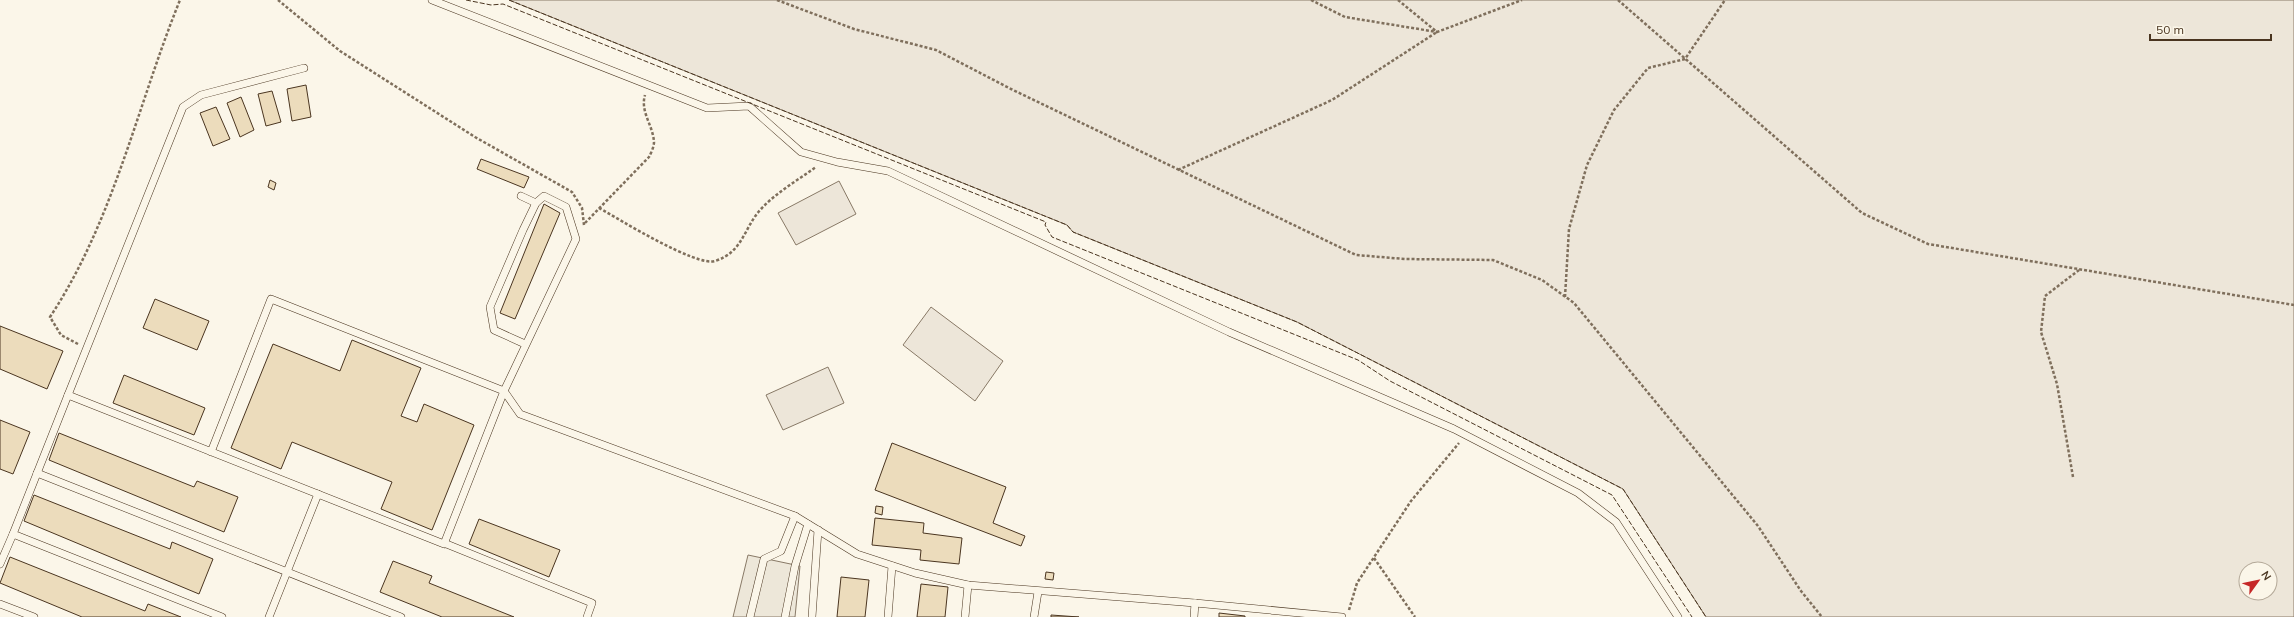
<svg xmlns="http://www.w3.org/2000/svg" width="2294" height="617" font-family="Mulish,sans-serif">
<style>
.green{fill:#ede6d9;stroke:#887966;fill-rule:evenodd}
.parking{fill:#ede7d9;stroke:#887966}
.building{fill:#ecdcbc;stroke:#4a3520}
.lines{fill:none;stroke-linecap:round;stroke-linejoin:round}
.service-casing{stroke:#4a3520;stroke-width:8}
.path{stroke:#7f6f5c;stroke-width:2.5;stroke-dasharray:3 2;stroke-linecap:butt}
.service{stroke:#fbf6e9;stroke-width:7}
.fence{stroke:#4a3520;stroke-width:1;stroke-dasharray:5 2;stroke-linecap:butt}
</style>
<rect width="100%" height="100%" fill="#fbf6e9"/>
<g class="green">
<path d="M 509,0 L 2294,0 L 2294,617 L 1706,617 L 1623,489 L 1297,322 L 1073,232 L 1067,225 ZM 2246,569 L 2270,569 L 2270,593 L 2246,593 Z"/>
<polygon points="839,181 856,214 796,245 778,213"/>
<polygon points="931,307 1003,361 975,401 903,345"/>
<polygon points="828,367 844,403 783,430 766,395"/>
</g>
<polygon class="parking" points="748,555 800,566 795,617 733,617"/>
<g class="building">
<polygon points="306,85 311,117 292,121 287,89"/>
<polygon points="272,91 281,122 266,126 258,94"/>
<polygon points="241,97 254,130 240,137 227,103"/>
<polygon points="216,107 230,139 213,146 200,113"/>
<polygon points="481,159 529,177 524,188 477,169"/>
<polygon points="270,180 276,183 274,190 268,187"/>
<polygon points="544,204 560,213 515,319 500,313"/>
<polygon points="155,299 209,321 197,350 143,328"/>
<polygon points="0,326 63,351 47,389 0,369"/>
<polygon points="352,340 421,368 401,416 417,422 424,404 474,425 432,530 381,509 392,482 292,442 281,469 231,448 273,344 340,371"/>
<polygon points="124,375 205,408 194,435 113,403"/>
<polygon points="0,420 30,432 13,474 0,469"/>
<polygon points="59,433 194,487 197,481 238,497 224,532 49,460"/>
<polygon points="892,443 1006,487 993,523 1025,536 1021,546 875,490"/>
<polygon points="34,495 170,549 172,542 213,559 199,594 24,521"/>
<polygon points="876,506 883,507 882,515 875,513"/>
<polygon points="875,518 924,523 923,533 962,538 959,564 920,560 921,550 872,545"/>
<polygon points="479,519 560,550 549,577 469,544"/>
<polygon points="10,557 145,611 148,604 181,617 82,617 0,583"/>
<polygon points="393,561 432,576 429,583 514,617 442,617 380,592"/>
<polygon points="1046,572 1054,573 1053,580 1045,579"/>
<polygon points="841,577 869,580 865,617 837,617"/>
<polygon points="921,584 948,587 945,617 917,617"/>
<polygon points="1219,613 1245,616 1245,617 1219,617"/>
<polygon points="1051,615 1079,617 1051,617"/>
</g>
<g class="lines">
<defs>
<g id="service">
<polyline points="432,0 707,108 749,106 801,152 837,162 888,171 1229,332 1454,429 1578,493 1616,522 1678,617"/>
<polyline points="521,196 536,203"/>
<polyline points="525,344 494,330 490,307 523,230 536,203 544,196 566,207 576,239 504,391 520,414 795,516 857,554 915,573 968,585 1195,603 1194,617"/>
<polyline points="68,395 183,107 201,95 304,68"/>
<polyline points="211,452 271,299 504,391 444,544 68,395 13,534 222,617"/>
<polyline points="37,473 401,617"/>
<polyline points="444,543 592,603 587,617"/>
<polyline points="0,564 13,534"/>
<polyline points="1195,603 1342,617"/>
<polyline points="0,604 34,617"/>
<polyline points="269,617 318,494"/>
<polyline points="750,617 764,559 781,551 795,516"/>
<polyline points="785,617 795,566 808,524"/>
<polyline points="812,617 818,530"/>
<polyline points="888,617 892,566"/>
<polyline points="965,617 968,585"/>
<polyline points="1034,617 1038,592"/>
</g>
</defs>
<use href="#service" class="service-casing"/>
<g class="path">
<polyline points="278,0 340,51 475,137 572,192 582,208 584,225"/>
<polyline points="777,0 854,29 936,50 1011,89 1356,255 1405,259 1493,260 1542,280 1574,303 1758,526 1801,591 1822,617"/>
<polyline points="1311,0 1345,17 1437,32"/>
<polyline points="1398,0 1437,32 1522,0"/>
<polyline points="1618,0 1862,213 1928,244 2294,305"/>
<polyline points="1178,170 1332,100 1437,32"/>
<path d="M 599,208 C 619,219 696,267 715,261 C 744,252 744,226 762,208 C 777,192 798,180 816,167"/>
<path d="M 585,223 L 649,157 C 651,153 654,147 654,142 C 653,125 640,112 645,95"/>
<polyline points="1565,297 1569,229 1587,165 1614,110 1648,68 1685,59 1725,0"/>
<path d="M 78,344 L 61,335 L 50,317 C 114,220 137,106 180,0"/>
<polyline points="2073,477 2057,384 2041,332 2045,296 2079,270"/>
<polyline points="1374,558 1415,617"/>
<polyline points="1349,610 1357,583 1411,501 1459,443"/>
</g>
<use href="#service" class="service"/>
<g class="fence">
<polyline points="466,0 491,5 503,4 1046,222 1045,225 1052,237 1358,360 1390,381 1612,495 1692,617"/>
<polyline points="509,0 1067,225 1073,232 1297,322 1623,489 1706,617"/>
</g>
</g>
<g transform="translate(2258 581) rotate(57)"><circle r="19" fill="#fbf6e9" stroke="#b4a999"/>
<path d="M0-3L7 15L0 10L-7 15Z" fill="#c62828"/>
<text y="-6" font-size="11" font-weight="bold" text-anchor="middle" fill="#4a3520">N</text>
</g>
<path d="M2150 34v6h121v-6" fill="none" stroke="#4a3520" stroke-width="2"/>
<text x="2156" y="34" font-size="12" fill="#4a3520" stroke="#fbf6e9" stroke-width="3" paint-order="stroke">50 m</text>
</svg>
